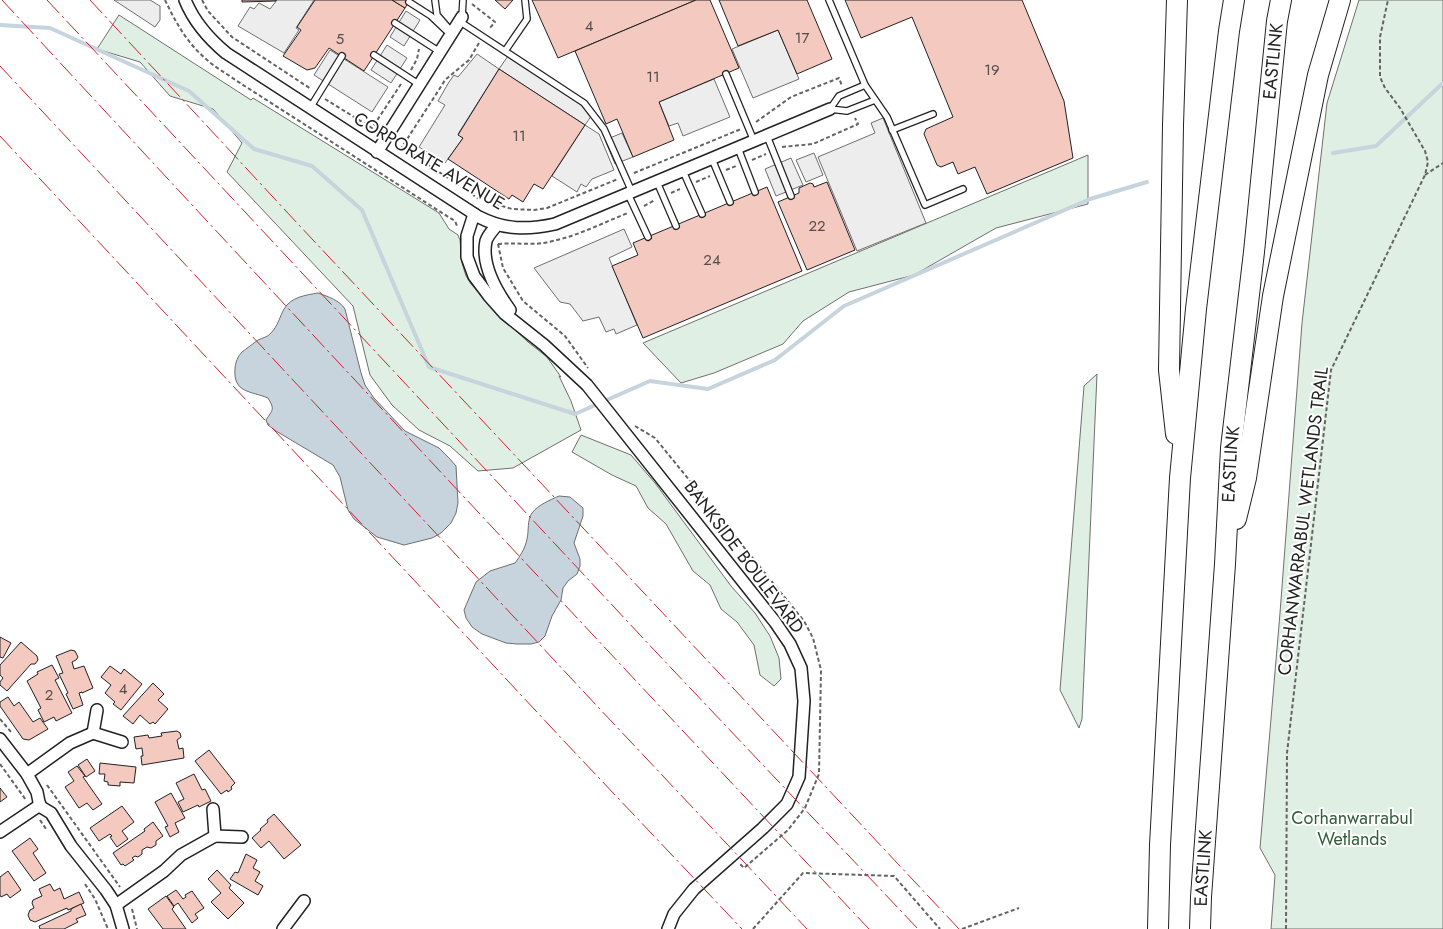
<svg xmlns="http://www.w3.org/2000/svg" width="1443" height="929" font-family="Jost,sans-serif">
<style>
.green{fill:#e0efe3;stroke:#6f6f6f}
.parking{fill:#ededed;stroke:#6f6f6f}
.water{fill:#c7d3dd;stroke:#6f6f6f}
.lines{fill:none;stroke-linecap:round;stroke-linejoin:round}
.stream{stroke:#c7d3dd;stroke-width:4}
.building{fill:#f3c9c0;stroke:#222}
.service-casing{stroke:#222;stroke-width:8}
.minor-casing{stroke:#222;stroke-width:14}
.motorway-casing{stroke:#222;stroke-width:22}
.path{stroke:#646464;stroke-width:2;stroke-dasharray:4 2.5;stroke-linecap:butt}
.service{stroke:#fff;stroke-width:5.5}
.minor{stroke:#fff;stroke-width:11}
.motorway{stroke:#fff;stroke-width:20}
.power{stroke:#c62828;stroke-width:1;stroke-dasharray:18 4 2.5 4;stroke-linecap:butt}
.labels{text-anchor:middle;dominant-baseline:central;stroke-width:4;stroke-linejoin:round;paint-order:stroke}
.number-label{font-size:15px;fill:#564c4a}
.street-label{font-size:18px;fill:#222;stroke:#fff}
.park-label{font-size:18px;fill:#2f5e38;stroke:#fff}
</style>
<rect width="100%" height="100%" fill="#fff"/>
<g class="green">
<polygon points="1359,0 1443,0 1443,929 1271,929 1275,875 1260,848 1280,613 1302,323 1327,103"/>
<polygon points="119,15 251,100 253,98 439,213 449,229 458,235 460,240 462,263 466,276 471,284 499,315 528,342 547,357 561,377 559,376 571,401 581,430 513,468 478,471 450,446 419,430 392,405 370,375 353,306 227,172 242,143 213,109 170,96 140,62 97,49"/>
<polygon points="1088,155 1088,204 996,228 914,275 849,292 803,321 783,344 714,373 681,383 643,343"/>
<polygon points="1097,374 1082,719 1079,728 1060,690 1084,386"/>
<polygon points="581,435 631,455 655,483 731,586 755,613 770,636 779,658 781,679 774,686 760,675 754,645 737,622 721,609 710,585 693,571 666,524 648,508 636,486 612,475 572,452"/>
</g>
<g class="parking">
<polygon points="114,0 150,0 160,6 160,20 155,27"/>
<polygon points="277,0 314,0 296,28 299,30 284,53 238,26 250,7 254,9 259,3 270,9"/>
<polygon points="406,11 420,20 404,46 390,37"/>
<polygon points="778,30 799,79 753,98 732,49"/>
<polygon points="387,45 407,58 391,83 371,70"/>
<polygon points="330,50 388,87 372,112 314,75"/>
<polygon points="477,54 499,69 508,56 594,112 585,125 599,134 614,170 592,179 586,187 581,184 577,192 552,176 585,125 499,69 458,134 463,138 445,163 419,147 445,105 438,101 449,82 454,75 458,77"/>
<polygon points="714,79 730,117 683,136 678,123 669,126 659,102"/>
<polygon points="883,118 926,223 857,251 818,157 875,133 871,123"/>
<polygon points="622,133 633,157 615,164 605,140"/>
<polygon points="814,153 823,175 806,182 796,160"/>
<polygon points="791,158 803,185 776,196 765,169"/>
<polygon points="624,229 632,247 609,258 637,325 616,334 614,329 606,332 599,317 583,321 570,304 560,302 534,268"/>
</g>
<g class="water">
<path d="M 318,293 C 329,297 339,300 345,309 L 361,373 L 365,385 L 374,398 L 405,431 L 439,448 L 450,459 L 456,466 L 458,503 L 456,513 L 451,523 L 441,533 L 432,538 L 404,545 L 377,537 L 354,519 L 348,510 L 340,477 L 333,465 L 276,431 L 268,425 L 266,420 C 273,409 275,410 268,398 C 251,391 233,393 235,369 C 235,363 238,356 242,352 C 246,349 254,343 258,340 C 262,338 268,337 271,333 C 278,326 280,316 284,309 C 291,297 306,295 318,293 Z"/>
<path d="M 559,496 L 570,497 L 583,508 L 583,516 L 574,543 L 580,559 L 580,566 L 577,574 L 568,581 L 563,588 L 561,600 L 552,616 L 545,636 L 539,642 L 531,644 L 517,644 L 506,643 L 482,634 L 472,627 L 466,618 L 464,610 L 476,582 L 490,571 L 515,563 C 520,556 525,549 527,539 C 529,531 527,520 532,513 C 538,505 550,500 559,496 Z"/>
</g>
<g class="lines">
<g class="stream">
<polyline points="0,25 50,28 189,91 254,149 312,166 362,210 429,367 575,414 650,381 708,389 775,360 844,306 1090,199 1147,182"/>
<polyline points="1333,153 1376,146 1443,83"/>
</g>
</g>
<g class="building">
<polygon points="242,0 276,0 276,1 242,2"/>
<polygon points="315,0 392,0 405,8 364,71 329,48 315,68 307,70 283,56 301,30 297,27"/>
<polygon points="392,0 410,0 405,8"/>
<polygon points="495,0 513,0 505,9"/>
<polygon points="532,0 696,0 558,58"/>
<polygon points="696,0 710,0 739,68 659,102 674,140 633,157 617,119 606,124 575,51"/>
<polygon points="719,0 807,0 832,59 797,74 778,30 738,46"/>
<polygon points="845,0 1022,0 1064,101 1073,158 987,194 975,167 958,174 953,162 941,167 937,165 924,134 926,129 953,117 912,17 861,38"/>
<polygon points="499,69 585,125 543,189 534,184 523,202 512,195 509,199 448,159 463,138 458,135"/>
<polygon points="827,182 855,250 807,270 778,202 799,193 799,188 810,183 813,184 814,187"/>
<polygon points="767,187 802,271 643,338 612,266 638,255 633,243"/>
<polygon points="0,637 11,643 3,658 0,657"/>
<polygon points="21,642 37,656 38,660 35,664 31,664 7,691 0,685 0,682 3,678 0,675 0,665"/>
<polygon points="71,650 75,651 78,657 76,660 72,662 74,669 84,666 93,688 82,693 82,692 79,693 83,705 73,709 66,694 68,693 59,674 63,673 56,656"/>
<polygon points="52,665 59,678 55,680 72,713 56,721 54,717 44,722 38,710 41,708 27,681 38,674 37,672"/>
<polygon points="110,666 121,674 124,669 142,684 121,710 113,704 115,702 105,693 111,685 101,677"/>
<polygon points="153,683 164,694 158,700 168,709 155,724 153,722 150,724 140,715 133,724 123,716"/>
<polygon points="8,697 14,706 19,702 33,722 40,718 48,729 29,740 23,739 0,706 0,702"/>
<polygon points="177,731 180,733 181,737 177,740 179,749 183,748 184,758 142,765 141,756 143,756 142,748 136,749 134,737 148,735 149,738 162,736 161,733"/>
<polygon points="209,750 235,783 231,787 232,789 228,792 227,790 221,794 195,761"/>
<polygon points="87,759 95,771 86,777 78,765"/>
<polygon points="100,763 136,767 134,783 120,782 120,786 108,785 108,782 104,781 105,774 99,774"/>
<polygon points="77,766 85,776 83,777 102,804 93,810 87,803 79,808 65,787 74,781 68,772"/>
<polygon points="194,774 202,790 205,789 211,801 199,807 198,805 183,812 178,802 184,799 176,783"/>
<polygon points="0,788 7,797 0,802"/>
<polygon points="171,793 185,818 175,823 179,832 170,837 165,827 168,826 155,802"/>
<polygon points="122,806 134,822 122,831 128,839 117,847 110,837 112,836 110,834 99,841 90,828"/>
<polygon points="274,814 301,845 284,859 269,841 261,848 252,838 261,830 260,829 268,822 267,820"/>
<polygon points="153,822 163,836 156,841 156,845 151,848 147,847 142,850 142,854 138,857 135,856 132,858 134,860 125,866 123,864 121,865 113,853 145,831 144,829"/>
<polygon points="30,838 38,849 33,853 46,873 34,881 12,851"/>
<polygon points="246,854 257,860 253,868 260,872 255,881 263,886 258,895 230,879 235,872 238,873"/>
<polygon points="217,870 231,885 229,888 244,903 228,919 211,902 221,893 208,879"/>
<polygon points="8,871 21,890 10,898 7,894 1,897 0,895 0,877"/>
<polygon points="50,884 54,891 60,888 64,899 79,892 84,903 68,910 67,908 35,922 30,920 28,915 30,910 34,908 32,903 33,900 42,896 39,889"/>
<polygon points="176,890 183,899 186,897 185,895 192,891 204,908 195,914 198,918 192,923 178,903 174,906 167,896"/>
<polygon points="166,896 174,907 172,909 186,929 163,929 148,909"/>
<polygon points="81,904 86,915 76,919 78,922 64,929 40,929 39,926 71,911 71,909"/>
</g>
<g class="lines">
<defs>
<g id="service">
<polyline points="435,0 437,15 451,31"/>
<polyline points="829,0 865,85 887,117 925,205 963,189"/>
<polyline points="409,2 431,16 451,35"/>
<polyline points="462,17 463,0"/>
<polyline points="459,21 584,103 604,129 632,192"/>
<polyline points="395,23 440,52"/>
<polyline points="505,51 527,19 525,0"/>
<polyline points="374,55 420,85"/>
<polyline points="726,74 754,141"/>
<polyline points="865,85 839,96 830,109 847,111 875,100"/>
<polyline points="310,108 342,56"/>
<polyline points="892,130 933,114"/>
<polyline points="767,136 791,196"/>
<polyline points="738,148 755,192"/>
<polyline points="712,159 730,202"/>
<polyline points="683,171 702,214"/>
<polyline points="657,182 676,226"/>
<polyline points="628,194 648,237"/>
</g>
<g id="minor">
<path d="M 185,0 C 194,22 208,38 226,53 L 479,217 C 504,230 528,230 555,224 L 830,109"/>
<polyline points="377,152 462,17"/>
<polyline points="474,214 467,236 467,257 474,276 489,296 505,314 544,345 587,385 775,622 790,644 801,668 804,701 799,777 787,804 763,828 694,889 674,914 668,929"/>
<path d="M 497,225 C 493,230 488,235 486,241 C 481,264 497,292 510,310"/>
<polyline points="97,710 93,733 122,742"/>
<polyline points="0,739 27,774 37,792 39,802 41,807 51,813 71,846 106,890 116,905 123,929"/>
<polyline points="27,774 70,743 93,733"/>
<polyline points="213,809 215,836 242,837"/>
<polyline points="0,832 40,805"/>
<polyline points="116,905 164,871 181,855 215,836"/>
<polyline points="283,929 304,901"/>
</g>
<g id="motorway">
<polyline points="1176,434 1169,370 1173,125 1177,0"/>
<polyline points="1236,519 1246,478 1273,296 1318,75 1340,0"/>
<polyline points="1158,929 1160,845 1180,478 1196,309 1229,31 1234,0"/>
<path id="s1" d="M 1200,929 L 1201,897 L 1225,564 L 1231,448 L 1254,252 L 1277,21 L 1281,0"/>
</g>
</defs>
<use href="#service" class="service-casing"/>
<use href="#minor" class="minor-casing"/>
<use href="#motorway" class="motorway-casing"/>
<g class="path">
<path d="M 165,0 C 175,21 187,43 205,58 C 214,67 226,73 237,81 L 450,218 L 455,221 L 457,226"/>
<polyline points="202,0 208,11 232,37 311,89"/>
<polyline points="472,4 495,22 489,29"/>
<polyline points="479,43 469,60 445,80 442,85 402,147 479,199 512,209 534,210 547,208 618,179"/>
<polyline points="411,70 417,59 419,49"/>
<polyline points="325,99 372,128 401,84"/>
<polyline points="756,122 791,97 839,78 842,86"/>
<polyline points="782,147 813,144 858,124 855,118"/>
<polyline points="752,160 766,154"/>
<polyline points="726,170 736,166"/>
<polyline points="634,173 741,129"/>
<polyline points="1425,175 1443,163"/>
<polyline points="696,182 710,176"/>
<polyline points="671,193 680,189"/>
<polyline points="644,206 655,200"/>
<path d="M 498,244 C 515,242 532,246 548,242 C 576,237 602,223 628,213"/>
<polyline points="498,244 503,268 523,301 565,336 588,368"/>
<polyline points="635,426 655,438 804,621 813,638 821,670 819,774 805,808 788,830 744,868 739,863"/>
<polyline points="0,719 11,732"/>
<polyline points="0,764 26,800"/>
<polyline points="47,785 120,887"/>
<polyline points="40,820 46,829"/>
<polyline points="85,884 95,899 108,929"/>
<polyline points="132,909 137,929"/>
<polyline points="753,929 803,873 894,876 940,929"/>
<polyline points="962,929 1019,908"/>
<polyline points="1286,929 1287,753 1331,370 1425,175 1428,162 1425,151 1400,108 1385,88 1380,77 1380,37 1388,0"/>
</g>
<use href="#service" class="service"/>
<use href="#minor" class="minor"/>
<use href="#motorway" class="motorway"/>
<g class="power">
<path d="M 2,0 C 290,311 579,621 869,929"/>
<polyline points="47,0 656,652 918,929"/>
<polyline points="90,0 298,224 959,929"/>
<polyline points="0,66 597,706 807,929"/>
<polyline points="0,136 563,740 742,929"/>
</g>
</g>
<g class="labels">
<g class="number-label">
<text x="589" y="26">4</text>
<text x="802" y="38">17</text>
<text x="340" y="39">5</text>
<text x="992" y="70">19</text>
<text x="653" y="77">11</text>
<text x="519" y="136">11</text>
<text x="817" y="226">22</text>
<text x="712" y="260">24</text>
<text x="123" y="689">4</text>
<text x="49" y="695">2</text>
</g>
<g class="street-label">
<text stroke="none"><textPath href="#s1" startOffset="871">EASTLINK</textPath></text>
<text transform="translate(429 161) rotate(31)">CORPORATE AVENUE</text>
<text stroke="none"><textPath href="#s1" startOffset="466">EASTLINK</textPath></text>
<text transform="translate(1303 521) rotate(-83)">CORHANWARRABUL WETLANDS TRAIL</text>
<text transform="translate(744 557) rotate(53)">BANKSIDE BOULEVARD</text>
<text stroke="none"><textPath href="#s1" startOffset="61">EASTLINK</textPath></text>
</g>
<g class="park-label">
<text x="1352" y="818">Corhanwarrabul<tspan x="1352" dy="21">Wetlands</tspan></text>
</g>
</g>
</svg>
